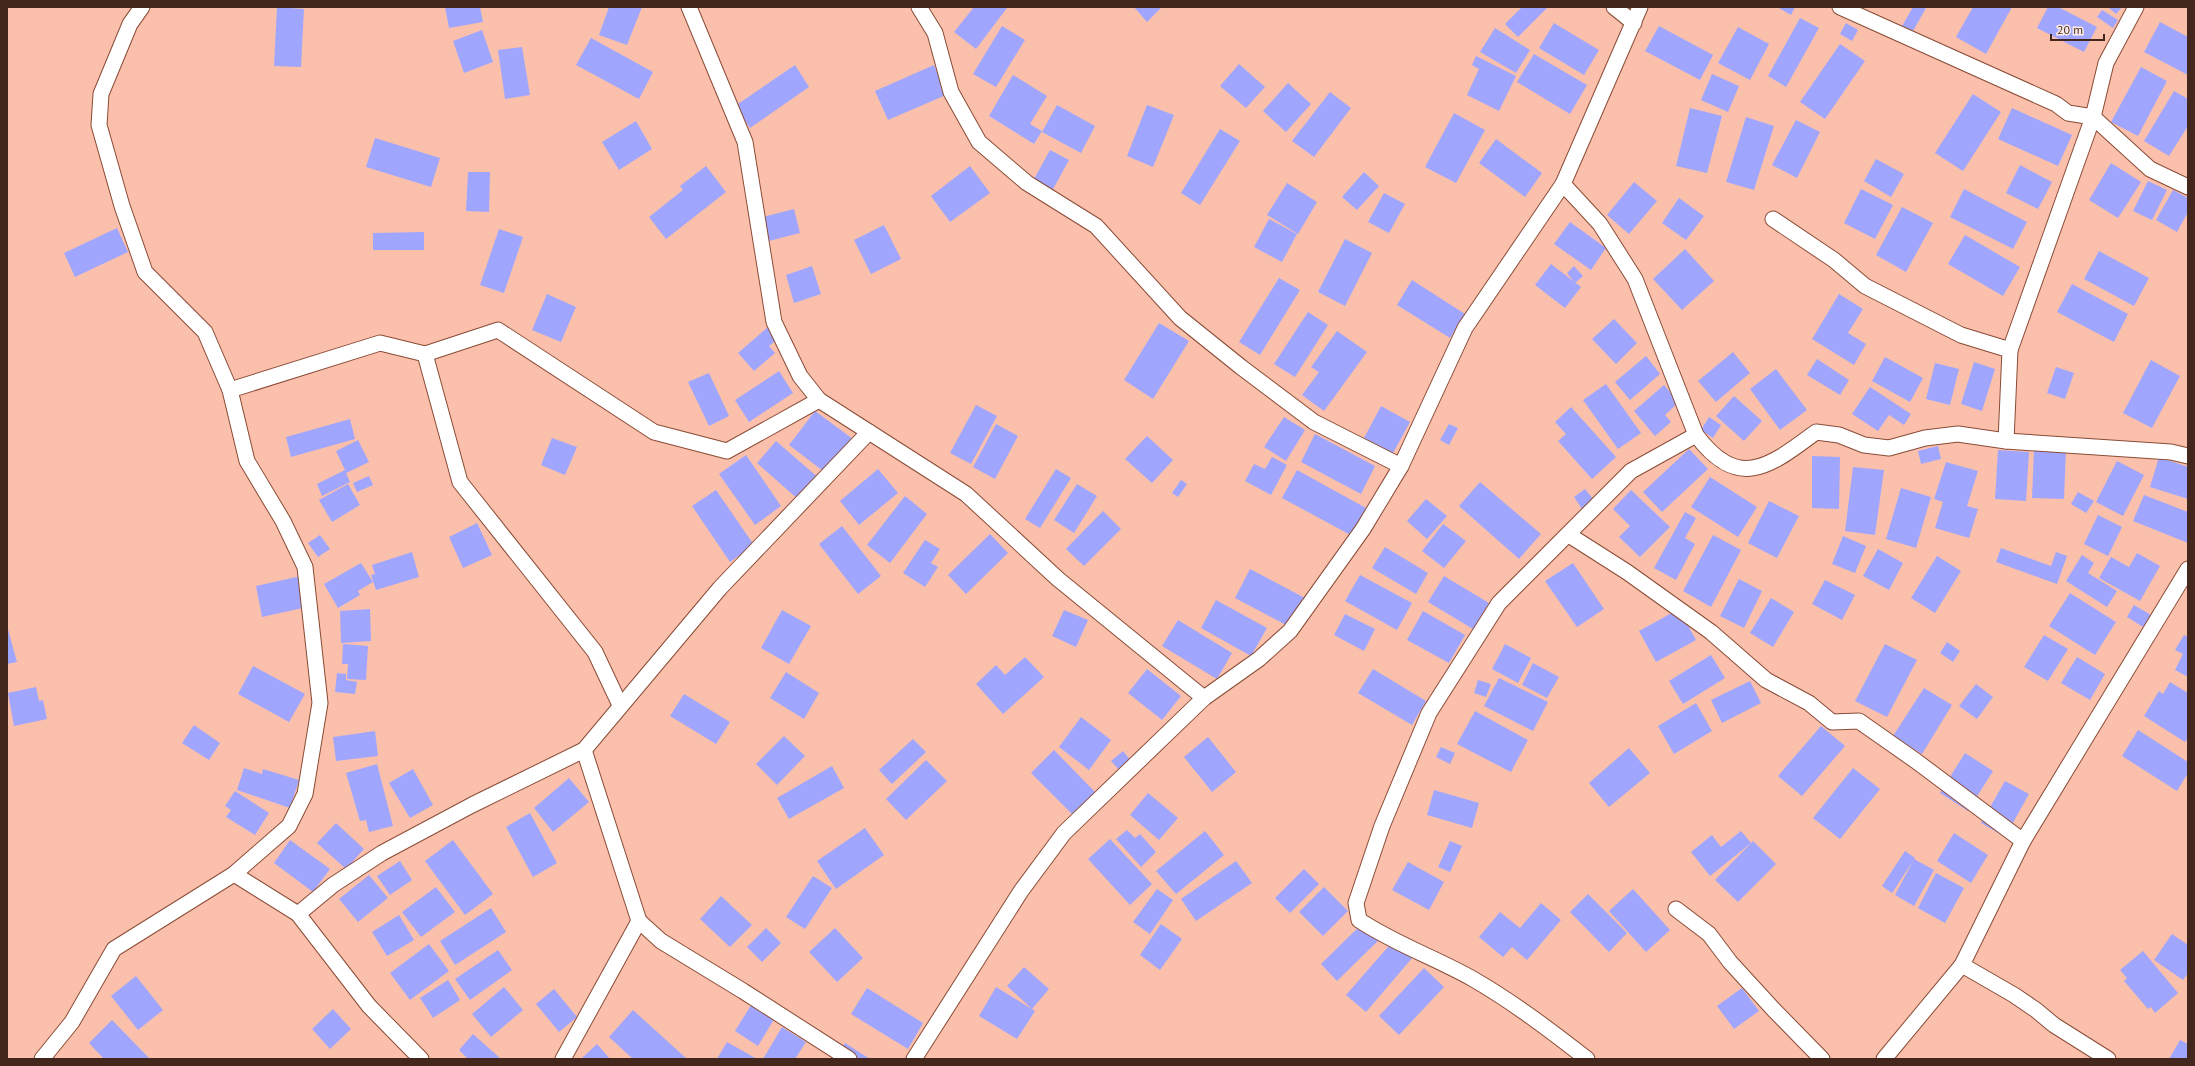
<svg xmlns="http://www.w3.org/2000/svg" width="2195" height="1066" font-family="'PT Sans',sans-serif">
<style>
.building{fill:#a0a6fe}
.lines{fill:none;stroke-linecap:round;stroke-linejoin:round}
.street-casing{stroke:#8a4b36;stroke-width:17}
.street{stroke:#fff;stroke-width:15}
</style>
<rect width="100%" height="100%" fill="#fac0ac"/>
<g class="building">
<polygon points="277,7 304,9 301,67 274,66"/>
<polygon points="445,7 480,7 483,22 449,28"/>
<polygon points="609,7 642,7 627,45 599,35"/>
<polygon points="974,7 1007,8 976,49 954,32"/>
<polygon points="1134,7 1162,7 1147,22"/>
<polygon points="1522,7 1548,7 1518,37 1505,24"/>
<polygon points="1777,7 1795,7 1791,15"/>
<polygon points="1913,7 1926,8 1913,31 1902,26"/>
<polygon points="1973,7 2012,7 1986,54 1956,37"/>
<polygon points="2048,7 2058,7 2097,27 2084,52 2037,28"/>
<polygon points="2108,7 2122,7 2116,14"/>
<polygon points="2102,10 2118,20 2113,28 2097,17"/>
<polygon points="1800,18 1819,28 1786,87 1768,76"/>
<polygon points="2160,22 2188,37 2188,75 2144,52"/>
<polygon points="1554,23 1599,50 1584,75 1539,48"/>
<polygon points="1846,23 1858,30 1852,41 1840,34"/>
<polygon points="1002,26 1025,40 996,87 973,74"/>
<polygon points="1659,26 1713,55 1700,80 1645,51"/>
<polygon points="1738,27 1769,44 1750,80 1718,63"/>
<polygon points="1495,28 1530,50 1516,73 1480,52"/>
<polygon points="482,30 493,62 464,73 453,41"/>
<polygon points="591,38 653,72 639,99 576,65"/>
<polygon points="1840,44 1865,61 1825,119 1800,102"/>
<polygon points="522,47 530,95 505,99 498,50"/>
<polygon points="1534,54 1587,85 1570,114 1517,82"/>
<polygon points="1476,56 1516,76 1499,111 1467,95 1479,69 1472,65"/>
<polygon points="1239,64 1265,87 1246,108 1220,86"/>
<polygon points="795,65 809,87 750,128 735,106"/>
<polygon points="934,65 946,95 888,120 875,91"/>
<polygon points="2141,67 2167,81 2138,136 2111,122"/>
<polygon points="1712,74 1739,86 1728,112 1701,100"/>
<polygon points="1013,75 1047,96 1030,124 1042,131 1034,144 989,116"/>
<polygon points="1288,83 1311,104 1286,132 1263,111"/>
<polygon points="2174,91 2188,99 2188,126 2169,156 2144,141"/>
<polygon points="1330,92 1351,108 1314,157 1292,141"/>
<polygon points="1973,94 2001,112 1963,171 1935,153"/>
<polygon points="1057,105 1095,126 1081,153 1042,132"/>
<polygon points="1147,105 1174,115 1153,167 1127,156"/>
<polygon points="1690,108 1722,116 1707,173 1676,166"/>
<polygon points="2012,108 2072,135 2058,166 1998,139"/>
<polygon points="1454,113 1485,130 1456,183 1425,167"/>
<polygon points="1746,117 1774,126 1754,190 1726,182"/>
<polygon points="1796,120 1820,132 1797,178 1772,165"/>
<polygon points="636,121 652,149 619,170 602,142"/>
<polygon points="1220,129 1240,141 1200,205 1181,193"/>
<polygon points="375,138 440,158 431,187 366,167"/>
<polygon points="1496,139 1542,173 1525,197 1479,163"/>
<polygon points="1050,150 1069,160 1052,191 1033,181"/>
<polygon points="1876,159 1904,174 1891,197 1864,181"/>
<polygon points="2111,163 2141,182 2118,218 2089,200"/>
<polygon points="2020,165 2052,182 2038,209 2006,193"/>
<polygon points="706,166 726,192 666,239 649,217 683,190 680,186"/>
<polygon points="970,166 990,193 950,222 931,196"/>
<polygon points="468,172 490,172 489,212 466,211"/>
<polygon points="1364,172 1379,186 1357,210 1342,197"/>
<polygon points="2148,181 2167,190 2152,220 2133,211"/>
<polygon points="1634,182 1657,201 1629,234 1607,215"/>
<polygon points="1287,183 1317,202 1298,234 1267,215"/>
<polygon points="1861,189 1893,205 1875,239 1844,223"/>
<polygon points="1964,189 2027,222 2013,249 1950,217"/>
<polygon points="2173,190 2188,198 2188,212 2177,232 2156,220"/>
<polygon points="1384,193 1405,204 1389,233 1368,222"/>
<polygon points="1679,198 1704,216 1686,240 1662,223"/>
<polygon points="1902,207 1933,223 1906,272 1876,255"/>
<polygon points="794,209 800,233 769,241 763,217"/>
<polygon points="1269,219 1297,234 1282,262 1254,247"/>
<polygon points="1570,222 1606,248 1591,270 1554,244"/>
<polygon points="884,225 901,259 871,274 854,240"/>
<polygon points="117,228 128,252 75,277 64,253"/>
<polygon points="499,229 523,237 504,293 480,285"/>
<polygon points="424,232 424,250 373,250 373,233"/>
<polygon points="1965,235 2020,267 2003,296 1948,264"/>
<polygon points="1345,239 1372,253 1345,306 1318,292"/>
<polygon points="1685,249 1714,281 1682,310 1653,279"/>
<polygon points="2099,251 2149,278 2134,306 2084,279"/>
<polygon points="1551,264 1581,287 1565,308 1535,285"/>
<polygon points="812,266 821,294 794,303 786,275"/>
<polygon points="1574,266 1583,276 1575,283 1567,273"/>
<polygon points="1279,278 1300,290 1260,355 1239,342"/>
<polygon points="1412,280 1465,314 1450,338 1397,305"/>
<polygon points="2072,284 2128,314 2114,342 2057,312"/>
<polygon points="547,294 576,307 561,342 532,330"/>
<polygon points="1839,294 1863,309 1848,333 1866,344 1854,365 1812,339"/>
<polygon points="1308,312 1328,325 1295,377 1274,364"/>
<polygon points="1614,319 1637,343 1616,364 1592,339"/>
<polygon points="1159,323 1189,341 1153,399 1124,380"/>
<polygon points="768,327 778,339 769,346 775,353 754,371 738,353"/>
<polygon points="1337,331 1367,352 1324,411 1302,395 1319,372 1311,367"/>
<polygon points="1733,352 1750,373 1716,402 1698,381"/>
<polygon points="1646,356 1660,374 1630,400 1615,382"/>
<polygon points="1885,357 1923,378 1910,402 1872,381"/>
<polygon points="1817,359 1849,380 1840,395 1807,375"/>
<polygon points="2151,360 2180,376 2152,428 2123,413"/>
<polygon points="1974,362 1995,369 1982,411 1961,404"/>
<polygon points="1935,363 1959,369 1950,405 1926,399"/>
<polygon points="2056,367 2074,373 2065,399 2047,393"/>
<polygon points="1776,369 1807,410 1780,430 1750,389"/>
<polygon points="779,371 793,393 749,422 735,400"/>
<polygon points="709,373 729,416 709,426 688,382"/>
<polygon points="1606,384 1641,433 1618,449 1583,400"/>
<polygon points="1664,385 1679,402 1665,415 1671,422 1655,436 1634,411"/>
<polygon points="1870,387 1911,414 1904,425 1889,415 1878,431 1852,414"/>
<polygon points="1734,396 1762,421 1744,441 1716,416"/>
<polygon points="976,405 997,416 971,464 950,453"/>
<polygon points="1381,406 1410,422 1393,453 1364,438"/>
<polygon points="1571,407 1616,457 1592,479 1558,441 1566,434 1555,422"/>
<polygon points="815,411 857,442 831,477 789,445"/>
<polygon points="1284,417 1305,430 1286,461 1264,447"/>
<polygon points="1709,417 1721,425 1713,438 1701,430"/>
<polygon points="350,419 355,439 291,457 286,437"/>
<polygon points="996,424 1018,436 995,479 973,467"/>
<polygon points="1449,424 1458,428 1449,445 1440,440"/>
<polygon points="1315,434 1375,466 1361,494 1301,462"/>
<polygon points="1147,436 1173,460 1152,483 1125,459"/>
<polygon points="552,438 577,447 565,475 541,465"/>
<polygon points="358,440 369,462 346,473 350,482 322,496 317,484 345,470 336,451"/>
<polygon points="776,441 820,479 800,501 757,463"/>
<polygon points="1938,446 1941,459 1921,464 1918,451"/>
<polygon points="2034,448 2066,449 2064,499 2032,498"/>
<polygon points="1689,449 1708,469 1662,512 1643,492"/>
<polygon points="1998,450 2029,452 2026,501 1995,499"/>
<polygon points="746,455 781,506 755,525 719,474"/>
<polygon points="1812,456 1840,457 1839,509 1812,508"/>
<polygon points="1272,457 1287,465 1271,495 1245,481 1254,464 1265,469"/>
<polygon points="2159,457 2188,467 2188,499 2150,487"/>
<polygon points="2117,461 2144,475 2123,516 2096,502"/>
<polygon points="1946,462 1978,471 1967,506 1978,509 1969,538 1935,528 1943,502 1934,499"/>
<polygon points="1853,467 1884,470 1875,535 1845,531"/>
<polygon points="878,469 898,493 859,525 840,501"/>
<polygon points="1056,469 1071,478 1040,528 1025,519"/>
<polygon points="1297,470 1366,508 1359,521 1356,538 1282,498"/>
<polygon points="369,476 373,485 357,492 353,483"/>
<polygon points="1710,477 1757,507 1738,537 1691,507"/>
<polygon points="1181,480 1187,484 1178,497 1172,493"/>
<polygon points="1480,482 1541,534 1519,559 1459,506"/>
<polygon points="348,484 360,505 332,522 319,500"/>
<polygon points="1077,484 1097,496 1074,533 1054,520"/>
<polygon points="1901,488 1931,497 1916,548 1886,539"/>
<polygon points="1585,489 1594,500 1582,509 1574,497"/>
<polygon points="716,490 754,545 730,562 692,506"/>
<polygon points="1631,490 1670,527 1640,557 1619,537 1630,526 1613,509"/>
<polygon points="2078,492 2094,501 2086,513 2071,504"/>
<polygon points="2144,495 2188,512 2188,543 2133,521"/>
<polygon points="905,496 927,514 890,563 867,545"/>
<polygon points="1426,499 1447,516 1427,539 1407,521"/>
<polygon points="1769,501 1799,516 1777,558 1748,543"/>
<polygon points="1103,511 1121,529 1084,566 1066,549"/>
<polygon points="1685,512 1696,518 1685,538 1695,544 1676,580 1654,568"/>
<polygon points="2098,515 2122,527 2108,556 2084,544"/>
<polygon points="477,523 492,555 463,568 449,537"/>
<polygon points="1443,524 1466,541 1444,568 1422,551"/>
<polygon points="842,526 881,576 858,594 819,544"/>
<polygon points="990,534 1008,553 966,594 948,575"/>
<polygon points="320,535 330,549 318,557 308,543"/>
<polygon points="1713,535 1741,550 1711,607 1683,591"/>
<polygon points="1843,536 1866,546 1855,573 1832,564"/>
<polygon points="925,540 940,549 931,563 938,567 925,587 903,573"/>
<polygon points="1385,547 1428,573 1416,594 1372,568"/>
<polygon points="2001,548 2051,566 2056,552 2067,556 2057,584 1996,562"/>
<polygon points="1878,549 1903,563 1889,590 1863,576"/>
<polygon points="412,552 419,577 376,590 371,575 375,574 372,565"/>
<polygon points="2137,553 2160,566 2140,601 2099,578 2111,557 2129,567"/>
<polygon points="2082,555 2094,563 2088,573 2117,591 2107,607 2066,581"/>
<polygon points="1937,556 1961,571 1935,613 1911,598"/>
<polygon points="361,563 373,582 358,591 360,595 338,608 324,584"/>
<polygon points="1573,563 1604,609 1577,627 1545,581"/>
<polygon points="1250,569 1305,598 1290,627 1235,598"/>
<polygon points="1360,575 1412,603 1397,630 1345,601"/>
<polygon points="301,576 307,607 262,617 256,586"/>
<polygon points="1444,576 1489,603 1473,629 1428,602"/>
<polygon points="1739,579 1762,591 1744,628 1720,616"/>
<polygon points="1825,580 1855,595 1842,620 1812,604"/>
<polygon points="2070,593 2116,622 2095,655 2049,626"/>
<polygon points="1771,598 1794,612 1773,647 1750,633"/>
<polygon points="1216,600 1267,628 1251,656 1201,628"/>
<polygon points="2134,605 2151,615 2143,627 2127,617"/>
<polygon points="370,609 371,641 341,643 340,611"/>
<polygon points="1679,609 1696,640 1656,662 1639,631"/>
<polygon points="782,610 811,626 789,664 761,648"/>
<polygon points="1064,610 1088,620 1076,647 1052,636"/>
<polygon points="1423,611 1465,635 1449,663 1407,640"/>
<polygon points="1345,614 1375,629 1364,651 1334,635"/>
<polygon points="1178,620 1232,653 1217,679 1162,646"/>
<polygon points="7,626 17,662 7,664"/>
<polygon points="2044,635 2068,649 2048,681 2024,667"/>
<polygon points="2184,635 2188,637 2188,677 2175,670 2183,654 2175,650"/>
<polygon points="1947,642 1960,651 1953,662 1940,653"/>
<polygon points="343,644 368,646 366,680 347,679 348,664 342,664"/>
<polygon points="1505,644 1531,658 1518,683 1492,669"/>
<polygon points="1885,644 1917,660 1887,717 1855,701"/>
<polygon points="1711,655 1725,678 1683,704 1669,681"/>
<polygon points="1025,657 1044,677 1003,714 976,684 996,665 1005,675"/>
<polygon points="2077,657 2105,674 2090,700 2061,683"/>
<polygon points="1533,663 1559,677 1547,698 1522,685"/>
<polygon points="253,666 305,694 289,722 238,694"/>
<polygon points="1147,669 1181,696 1162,720 1128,693"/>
<polygon points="1373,669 1426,701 1412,725 1358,693"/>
<polygon points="786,672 819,693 804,719 770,698"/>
<polygon points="337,673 346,674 346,680 357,682 355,694 335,692"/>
<polygon points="1499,678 1548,702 1533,731 1484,706"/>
<polygon points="1478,680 1491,684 1486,697 1474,693"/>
<polygon points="1750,681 1761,703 1722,723 1711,700"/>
<polygon points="2170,682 2188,693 2188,738 2185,742 2144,716 2159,691 2163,694"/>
<polygon points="1976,684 1993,697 1977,719 1959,706"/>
<polygon points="36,687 39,701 43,700 47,719 14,726 8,693"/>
<polygon points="1924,688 1952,705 1922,754 1893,736"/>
<polygon points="684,694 730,722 716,744 670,716"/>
<polygon points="1696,703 1712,731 1674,754 1658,726"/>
<polygon points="1475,711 1528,740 1511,772 1457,744"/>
<polygon points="1081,717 1111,740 1089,770 1059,747"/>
<polygon points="194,725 220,743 209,760 182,743"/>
<polygon points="1821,726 1845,746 1802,796 1778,776"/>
<polygon points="2138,730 2188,762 2188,773 2177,791 2122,756"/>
<polygon points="375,731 378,756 336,761 333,737"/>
<polygon points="784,736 805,756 777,785 756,764"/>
<polygon points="1208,737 1236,772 1212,792 1184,757"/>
<polygon points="913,739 926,752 892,784 879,770"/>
<polygon points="1441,747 1455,753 1450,764 1436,757"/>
<polygon points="1629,748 1650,773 1609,807 1589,783"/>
<polygon points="1054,750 1095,792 1072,814 1031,773"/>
<polygon points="1123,751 1132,762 1121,772 1111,761"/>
<polygon points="1965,753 1993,771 1968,811 1940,793"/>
<polygon points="926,760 947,781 906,820 886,799"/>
<polygon points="377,764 393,826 369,832 366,820 360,821 346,773"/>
<polygon points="832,766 844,788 789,819 777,798"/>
<polygon points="244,768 262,774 263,769 299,780 290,808 237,790"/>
<polygon points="1853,768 1880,789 1840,839 1813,818"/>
<polygon points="413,769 433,805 410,818 389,783"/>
<polygon points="569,778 589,802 553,832 534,808"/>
<polygon points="2005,781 2029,794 2005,837 1981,823"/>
<polygon points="1434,790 1479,803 1472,828 1427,815"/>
<polygon points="235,791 269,813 255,835 226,817 231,810 225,806"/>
<polygon points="1148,793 1178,818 1159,840 1130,815"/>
<polygon points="530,813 557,863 533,877 506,827"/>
<polygon points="336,823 364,849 346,869 317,843"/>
<polygon points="865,828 884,855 836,889 817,861"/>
<polygon points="1127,830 1135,838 1140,834 1156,852 1141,867 1116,839"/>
<polygon points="1205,831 1224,855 1176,894 1156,871"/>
<polygon points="1741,831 1751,843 1710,876 1691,852 1712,835 1721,847"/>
<polygon points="1954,833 1988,855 1971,883 1937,861"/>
<polygon points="1110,839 1152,884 1130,905 1088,859"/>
<polygon points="290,840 330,869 313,892 274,863"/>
<polygon points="453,840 493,894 465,915 425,861"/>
<polygon points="1450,841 1462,846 1450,872 1438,867"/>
<polygon points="1753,841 1776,864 1738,902 1715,880"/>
<polygon points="1905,851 1915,858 1892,893 1882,886"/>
<polygon points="1914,859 1934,870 1914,906 1895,895"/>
<polygon points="400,861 412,880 390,895 377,876"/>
<polygon points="1236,861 1252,883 1196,921 1181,899"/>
<polygon points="1408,862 1444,882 1429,910 1392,890"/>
<polygon points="1304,869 1319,884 1290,913 1275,898"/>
<polygon points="1936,873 1964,888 1945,923 1918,908"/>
<polygon points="369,875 388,898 358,922 339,899"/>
<polygon points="813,876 832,888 805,929 786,917"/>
<polygon points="436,887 455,912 421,937 402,912"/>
<polygon points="1324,887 1348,911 1323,936 1299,912"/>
<polygon points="1157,889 1173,900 1150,934 1133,922"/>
<polygon points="1633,889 1670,930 1646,952 1609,911"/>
<polygon points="1588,894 1627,933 1609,952 1570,912"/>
<polygon points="721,896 752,925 730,947 700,919"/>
<polygon points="1541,903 1561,920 1527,960 1512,947 1503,957 1479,937 1500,912 1520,928"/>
<polygon points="491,908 506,932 455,965 440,941"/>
<polygon points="399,915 414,940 387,956 372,932"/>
<polygon points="1367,919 1383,936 1337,981 1321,964"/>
<polygon points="1161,924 1182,939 1160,970 1140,955"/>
<polygon points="766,928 781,943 762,962 747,947"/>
<polygon points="835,928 863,958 837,982 809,952"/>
<polygon points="2172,934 2188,945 2188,973 2183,980 2154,960"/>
<polygon points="1394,940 1413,957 1366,1012 1346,995"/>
<polygon points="429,944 449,971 410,1000 390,973"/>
<polygon points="498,950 512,970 470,1000 455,979"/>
<polygon points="2143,951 2178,993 2155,1013 2151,1007 2148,1009 2124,981 2127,978 2120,970"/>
<polygon points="1024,967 1049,989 1032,1009 1007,986"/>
<polygon points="1424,968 1444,987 1399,1035 1379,1016"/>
<polygon points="136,976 163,1010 138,1030 111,996"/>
<polygon points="448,980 460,1000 433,1018 420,998"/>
<polygon points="504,987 523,1010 491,1037 472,1014"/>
<polygon points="996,987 1035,1011 1017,1039 979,1016"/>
<polygon points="867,988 923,1023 908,1049 851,1014"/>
<polygon points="1742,988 1759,1011 1734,1029 1717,1006"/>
<polygon points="554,989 577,1017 559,1032 536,1004"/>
<polygon points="753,1002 776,1016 758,1046 735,1031"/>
<polygon points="333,1009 351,1029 330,1049 312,1029"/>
<polygon points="633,1010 687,1059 633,1059 609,1037"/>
<polygon points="112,1020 150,1059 104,1059 89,1043"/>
<polygon points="782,1027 806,1042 795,1059 763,1059"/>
<polygon points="473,1034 501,1059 468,1059 459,1050"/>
<polygon points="2180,1040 2188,1044 2188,1059 2169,1059"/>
<polygon points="727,1042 757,1059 717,1059"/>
<polygon points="845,1043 870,1059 842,1059 837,1056"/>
<polygon points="597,1044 610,1059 581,1059"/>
</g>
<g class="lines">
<defs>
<g id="street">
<polyline points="689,7 745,142 774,322 800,376 819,400 966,494 1058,579 1204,698"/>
<polyline points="919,7 935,33 951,92 979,142 1027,183 1096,226 1180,318 1241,367 1314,422 1401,466"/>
<polyline points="1614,7 1634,23"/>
<polyline points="1840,7 2056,104 2068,113 2093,117 2150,169 2188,187"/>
<path d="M 1563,184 L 1600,224 L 1635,279 L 1696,435 C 1739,492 1770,466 1816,432 L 1839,435 L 1864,445 L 1889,448 L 1925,438 L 1958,434 L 2006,441 L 2171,452 L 2188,456"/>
<polyline points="1773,219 1834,260 1865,286 1961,335 2010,350"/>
<polyline points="425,354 498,330 654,432 727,451 819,400"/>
<polyline points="230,390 380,343 425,354 460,482 595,652 620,705"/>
<polyline points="2006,441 2010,350 2093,117 2106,63 2136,7"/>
<polyline points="1569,535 1627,572 1711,632 1766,680 1809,703 1832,722 1859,721 1916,761 2023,841"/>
<polyline points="584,750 639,921 661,941 743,991 849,1059"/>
<polyline points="234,874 298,914 369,1006 421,1059"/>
<polyline points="1676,909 1709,934 1730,962 1774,1010 1822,1059"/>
<polyline points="298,914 333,885 382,853 472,805 584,750 720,588 869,432"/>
<polyline points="1962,965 2014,995 2036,1010 2054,1025 2108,1059"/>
<polyline points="42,1059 72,1022 114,949 234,874 289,826 305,794 320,703 305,567 283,521 247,461 230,390 205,332 145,272 122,206 99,125 101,94 130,24 142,7"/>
<polyline points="563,1059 639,921"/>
<polyline points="914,1059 1021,891 1064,833 1204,698 1259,659 1290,631 1363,529 1401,466 1465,328 1563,184 1640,7"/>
<path d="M 1587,1059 C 1551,1031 1513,1002 1473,979 C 1436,958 1395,944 1359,920 L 1356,903 L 1382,826 L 1429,713 L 1499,603 L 1631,471 L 1696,435"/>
<polyline points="1884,1059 1962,965 2023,841 2188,569"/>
</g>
</defs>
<use href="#street" class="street-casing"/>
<use href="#street" class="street"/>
</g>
<rect width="2195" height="1066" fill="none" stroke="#43271d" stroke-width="16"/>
<path d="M2051 34v6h53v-6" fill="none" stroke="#43271d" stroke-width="2"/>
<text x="2057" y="34" font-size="12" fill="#43271d" stroke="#fcece7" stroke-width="3" paint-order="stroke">20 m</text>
</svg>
